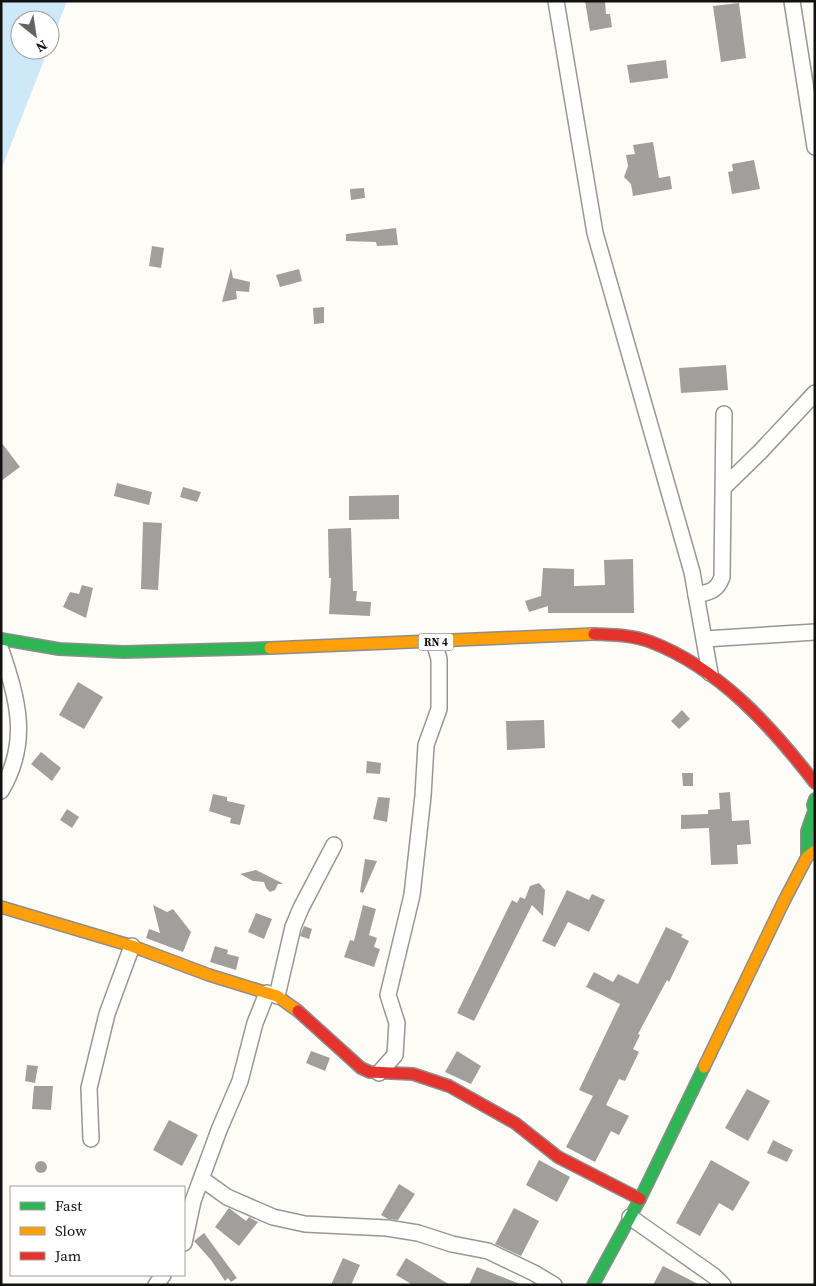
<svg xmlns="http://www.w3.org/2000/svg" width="816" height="1286" font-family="'Source Serif 4',serif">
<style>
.water{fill:#cde8f7}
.building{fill:#a19f9c}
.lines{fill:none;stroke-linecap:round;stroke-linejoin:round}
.street-casing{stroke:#979795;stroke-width:18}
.fast-casing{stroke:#8e8d8b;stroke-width:14}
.slow-casing{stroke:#8e8d8b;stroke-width:14}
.jam-casing{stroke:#8e8d8b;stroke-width:14}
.street{stroke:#fffffe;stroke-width:15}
.fast{stroke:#30b455;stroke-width:11}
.slow{stroke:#ff9f0a;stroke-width:11}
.jam{stroke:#e5322d;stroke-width:11}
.labels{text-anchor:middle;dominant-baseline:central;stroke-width:5;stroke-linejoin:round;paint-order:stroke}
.shield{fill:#fff;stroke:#585858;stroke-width:1}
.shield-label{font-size:11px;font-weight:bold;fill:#111}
</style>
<rect width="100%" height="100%" fill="#fdfcf7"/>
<polygon class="water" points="1,1 67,1 50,45 50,20 20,20 20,50 48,50 1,170"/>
<g class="building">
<polygon points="585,1 605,1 606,14 610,14 612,27 590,31"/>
<polygon points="739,3 746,58 721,62 713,6"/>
<polygon points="666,60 668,78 630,83 627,65"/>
<polygon points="653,142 659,178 670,176 672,189 633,196 631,184 624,177 628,166 626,155 635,154 633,145"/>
<polygon points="754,160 760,189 732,194 728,172 733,171 732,164"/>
<polygon points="364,188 365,198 351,200 350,189"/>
<polygon points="396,228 398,245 377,246 376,242 346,241 346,234"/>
<polygon points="152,246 164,248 161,268 149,266"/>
<polygon points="231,268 233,278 250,282 249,292 236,291 237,299 222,302"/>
<polygon points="299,269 302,281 280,287 276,275"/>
<polygon points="324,307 324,323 314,324 313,308"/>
<polygon points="726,365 728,390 681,393 679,368"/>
<polygon points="1,442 20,467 1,481"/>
<polygon points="117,483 152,492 149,505 114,496"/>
<polygon points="183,487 201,492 197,502 180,497"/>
<polygon points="399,495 399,519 349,520 349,496"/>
<polygon points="143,522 162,523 158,590 141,589"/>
<polygon points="351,528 353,591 357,591 356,601 371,602 370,616 329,614 331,578 329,578 328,529"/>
<polygon points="633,559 634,613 548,613 548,606 529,612 525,601 541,596 543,568 574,569 574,586 605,585 604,560"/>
<polygon points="82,585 93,588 86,618 63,607 70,592 79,594"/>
<polygon points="78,682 103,697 84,729 59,715"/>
<polygon points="682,710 690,719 679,729 671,721"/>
<polygon points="544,720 545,748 507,750 506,721"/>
<polygon points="41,752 61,768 52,781 31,764"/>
<polygon points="367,761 381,763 380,774 366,773"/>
<polygon points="682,773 693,773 693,786 683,786"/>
<polygon points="730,792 732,821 749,820 751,844 737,845 738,864 711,865 709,828 681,829 681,815 708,814 708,810 720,809 719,793"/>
<polygon points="213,794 227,797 227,801 245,805 240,825 230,823 231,818 209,811"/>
<polygon points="378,797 390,798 387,822 373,819"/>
<polygon points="67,809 79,817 72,828 60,820"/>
<polygon points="365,859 377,861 363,893 360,892"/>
<polygon points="256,870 282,883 282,884 278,884 275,890 270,892 266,888 264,882 253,881 240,874"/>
<polygon points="539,883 545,890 543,916 532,905 474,1021 457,1013 512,900 517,903 520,897 525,899 530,886"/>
<polygon points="567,890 589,900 592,894 605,900 589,932 568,922 555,947 542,941"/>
<polygon points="153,905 167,912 173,909 191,932 183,952 146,938 149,929 160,933"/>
<polygon points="363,905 376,909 369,935 377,938 374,947 380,949 374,967 344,957 350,940 354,941"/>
<polygon points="256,913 272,919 264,939 248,932"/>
<polygon points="304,926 312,929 309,939 300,936"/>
<polygon points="666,927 683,935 681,937 689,941 669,982 667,980 638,1034 640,1035 633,1049 639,1052 625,1081 619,1079 606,1105 629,1116 619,1135 611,1131 595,1162 566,1147 593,1096 579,1090 620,1004 586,987 594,972 613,982 618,974 638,984"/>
<polygon points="215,946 228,950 227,954 239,957 236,970 210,962"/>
<polygon points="311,1051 330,1058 325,1071 306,1063"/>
<polygon points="457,1051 481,1066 471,1084 445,1072"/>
<polygon points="27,1065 38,1066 35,1083 25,1081"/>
<polygon points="34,1086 53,1086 51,1110 32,1109"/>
<polygon points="747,1089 770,1101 748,1141 725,1128"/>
<polygon points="169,1120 198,1135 182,1166 153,1150"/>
<polygon points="773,1140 793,1150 787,1162 767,1153"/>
<polygon points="539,1160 570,1177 557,1202 526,1185"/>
<polygon points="711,1160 750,1182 733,1211 719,1203 700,1236 676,1223"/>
<circle cx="41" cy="1167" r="6"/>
<polygon points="399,1184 415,1194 398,1220 388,1219 381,1215"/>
<polygon points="229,1208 246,1221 249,1217 258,1222 239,1246 215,1227"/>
<polygon points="514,1208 539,1221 521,1256 495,1244"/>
<polygon points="204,1233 237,1278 231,1282 228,1278 225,1281 211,1260 194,1241"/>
<polygon points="343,1258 360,1265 351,1285 331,1285"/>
<polygon points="406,1258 450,1285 413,1285 396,1275"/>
<polygon points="663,1266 700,1285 653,1285"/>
<polygon points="477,1267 520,1284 520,1285 469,1285"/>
</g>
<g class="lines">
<defs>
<g id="street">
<polyline points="556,1 595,233 692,572 710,673"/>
<polyline points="792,1 815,147"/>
<polyline points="724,487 760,452 815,393"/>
<path d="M 696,595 C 710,592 717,591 722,577 L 724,414"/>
<polyline points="705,639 815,632"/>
<path d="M 1,650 C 18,700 30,742 1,791"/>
<polyline points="277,996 293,927 301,908 334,845"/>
<polyline points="379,1073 395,1055 397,1023 388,995 412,895 423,796 426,745 439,709 439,659 434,642"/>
<polyline points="91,1139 89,1088 107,1014 132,946"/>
<polyline points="202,1179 227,1197 273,1217 305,1224 387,1228 418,1233 452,1244 488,1251 534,1273 554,1285"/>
<polyline points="630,1217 714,1276 723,1285"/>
<polyline points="184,1243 193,1201 219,1130 240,1081 255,1023 267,993"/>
<polyline points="156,1285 163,1275"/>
</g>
<g id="fast">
<polyline points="1,639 59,649 123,652 270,648"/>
<polyline points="815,799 813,805 815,812"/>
<polyline points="807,857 807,831 814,811"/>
<polyline points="593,1285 640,1199 704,1067"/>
</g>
<g id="slow">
<polyline points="270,648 594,634"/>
<polyline points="1,907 132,946 209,975 277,996 298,1011"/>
<polyline points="704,1067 784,901 807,857 815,851"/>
</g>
<g id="jam">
<path d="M 594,634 C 613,635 633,635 651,642 C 719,668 772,727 815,783"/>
<polyline points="298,1011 361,1068 370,1072 413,1074 449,1086 515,1123 558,1157 640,1199"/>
</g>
</defs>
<use href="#street" class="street-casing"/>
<use href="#fast" class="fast-casing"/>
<use href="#slow" class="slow-casing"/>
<use href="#jam" class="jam-casing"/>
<use href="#street" class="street"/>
<use href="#fast" class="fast"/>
<use href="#slow" class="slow"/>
<use href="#jam" class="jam"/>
</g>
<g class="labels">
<rect class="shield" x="418.5" y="633.5" width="35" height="17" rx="4"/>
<g class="shield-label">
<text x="436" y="642">RN 4</text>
</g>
</g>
<rect width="816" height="1286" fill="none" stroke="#111111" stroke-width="5"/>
<rect x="10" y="1186" width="175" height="90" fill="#ffffff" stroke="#a0a0a0"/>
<rect x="20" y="1202" width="25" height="8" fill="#30b455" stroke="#a0a0a0"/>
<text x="55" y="1211" font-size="15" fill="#111111">Fast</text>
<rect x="20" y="1227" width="25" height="8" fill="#ff9f0a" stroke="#a0a0a0"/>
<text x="55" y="1236" font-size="15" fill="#111111">Slow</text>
<rect x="20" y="1252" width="25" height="8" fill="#e5322d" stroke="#a0a0a0"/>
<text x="55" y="1261" font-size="15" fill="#111111">Jam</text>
<g transform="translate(35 35) rotate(150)"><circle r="24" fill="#ffffff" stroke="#a0a0a0"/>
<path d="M0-4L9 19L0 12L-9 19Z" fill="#646362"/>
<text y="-8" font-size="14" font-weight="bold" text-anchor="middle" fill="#111111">N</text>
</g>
</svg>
